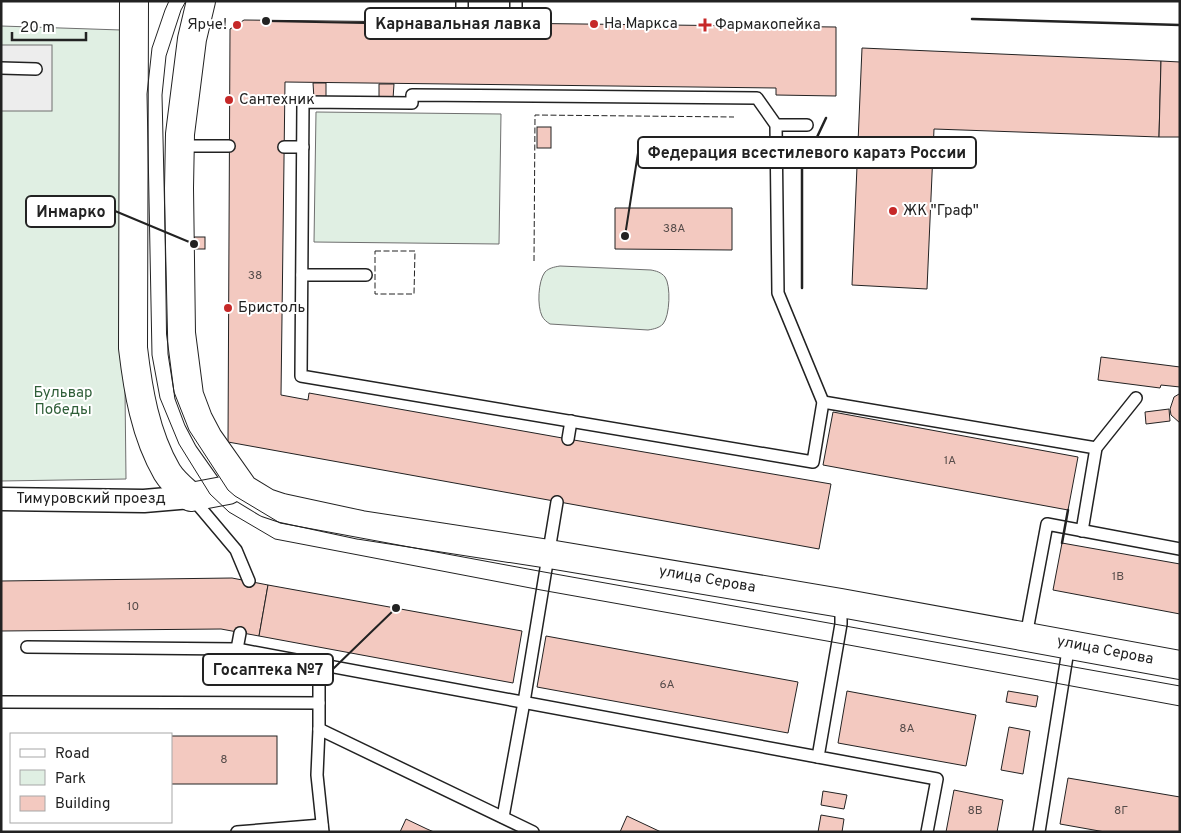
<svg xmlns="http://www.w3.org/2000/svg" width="1181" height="833" font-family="Overpass,sans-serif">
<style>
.green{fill:#e0efe3;stroke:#6f6f6f}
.parking{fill:#ededed;stroke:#6f6f6f}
.building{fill:#f3c9c0;stroke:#222}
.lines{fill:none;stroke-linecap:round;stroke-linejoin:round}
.lane-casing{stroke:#222;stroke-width:14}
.street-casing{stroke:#222;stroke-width:25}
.secondary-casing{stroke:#222;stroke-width:30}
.lane{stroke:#fff;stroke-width:11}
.street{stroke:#fff;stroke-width:22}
.secondary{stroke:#fff;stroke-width:28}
.tram{stroke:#222;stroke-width:1}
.fence{stroke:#222;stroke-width:1;stroke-dasharray:6 2.5;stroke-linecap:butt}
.wall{stroke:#222;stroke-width:2.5}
.poi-dot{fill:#c62828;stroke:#fff;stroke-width:2}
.labels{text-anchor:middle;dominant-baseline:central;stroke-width:4;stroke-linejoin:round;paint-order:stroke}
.number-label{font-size:12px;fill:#564c4a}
.poi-label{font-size:15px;fill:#222;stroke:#fff;text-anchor:start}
.park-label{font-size:15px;fill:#2f5e38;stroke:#fff}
.street-label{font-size:15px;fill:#222;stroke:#fff}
.leader{fill:none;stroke:#222;stroke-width:2}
.callout-dot{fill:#222;stroke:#fff;stroke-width:2}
.callout{fill:#fff;stroke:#222;stroke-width:2}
.callout-label{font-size:16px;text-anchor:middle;font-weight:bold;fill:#222}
</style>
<rect width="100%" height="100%" fill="#fff"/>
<g class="green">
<polygon points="1,26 121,30 126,479 1,481"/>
<polygon points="316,112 501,114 499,244 314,242"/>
<path d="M 560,266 L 651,270 C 656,271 661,272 665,277 C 671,285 670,316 663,324 C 659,328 654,329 648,330 L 550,324 C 547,322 544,320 542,316 C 537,306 538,281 545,272 C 549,268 554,267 560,266 Z"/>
</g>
<rect class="parking" x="1" y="45" width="51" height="66"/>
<g class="building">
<polygon points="244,20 836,27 836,96 776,95 776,88 285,82 281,395 308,400 309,393 568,439 831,484 819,549 228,442 230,29"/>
<polygon points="862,48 1161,61 1159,137 934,129 927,289 852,285"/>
<polygon points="1161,61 1180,62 1180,137 1159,137"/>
<polygon points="313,83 326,83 326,99 314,99"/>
<polygon points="379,84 394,84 393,99 379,99"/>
<rect x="537" y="127" width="14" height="21"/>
<polygon points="615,208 732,208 732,250 615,249"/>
<rect x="194" y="237" width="11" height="12"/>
<polygon points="1101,357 1180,367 1180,387 1161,385 1160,388 1098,380"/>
<polygon points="1179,394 1180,394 1180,423 1171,415 1170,409 1174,397"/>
<polygon points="1169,409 1170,421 1146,424 1145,412"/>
<polygon points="833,412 1078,457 1068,510 823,465"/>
<polygon points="1062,543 1180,564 1180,614 1053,590"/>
<polygon points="232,578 268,585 259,636 221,629 1,631 1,581"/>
<polygon points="268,585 522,631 513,683 259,636"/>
<polygon points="546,636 798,682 788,733 537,687"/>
<polygon points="847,691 976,715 966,766 838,743"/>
<polygon points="1008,691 1038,696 1036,707 1006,702"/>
<polygon points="1009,727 1030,731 1023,774 1001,770"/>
<rect x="171" y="736" width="106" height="48"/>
<polygon points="1068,778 1180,797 1180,832 1105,832 1060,824"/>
<polygon points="954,790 1003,800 997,832 946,832"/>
<polygon points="823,791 847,795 844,809 821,805"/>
<polygon points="821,815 844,819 842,832 818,832"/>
<polygon points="627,816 661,832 620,832"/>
<polygon points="406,819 427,829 434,832 400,832"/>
</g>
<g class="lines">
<defs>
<g id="lane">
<polyline points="462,1 462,23"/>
<polyline points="516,23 516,1"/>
<polyline points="1,68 36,69"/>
<polyline points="776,125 757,98 412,95 412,103 303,102 301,376 813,462 823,402 778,293 776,125 807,125"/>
<polyline points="179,146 229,146"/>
<polyline points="284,147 303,147"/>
<polyline points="302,275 366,275"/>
<polyline points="823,402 1096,448"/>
<polyline points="568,439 571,421"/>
<polyline points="193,499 236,550 249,581"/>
<polyline points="1082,531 1096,448 1136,398"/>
<polyline points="841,603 841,624 818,757 937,779 927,832"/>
<polyline points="1026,636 1047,524 1180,549"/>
<polyline points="27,647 237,649 818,757"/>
<polyline points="237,649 240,633"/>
<polyline points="319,664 319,729 317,775 323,832"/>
<polyline points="1,702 319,703"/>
<polyline points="319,729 533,832"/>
<polyline points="503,817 524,702 557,502"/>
<polyline points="237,832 322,825"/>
<polyline points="1039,832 1069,644"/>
</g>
<polyline id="street" points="1,499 144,501 191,497"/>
<g id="secondary">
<path d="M 134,1 L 133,348 C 138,390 145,434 167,472 C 173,482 182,489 191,497 L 228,490 L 239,484"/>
<polyline points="201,1 192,39 180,134 179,188 181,333 189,395 198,419 208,438 244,489 267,503 282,508 361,525 549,554 841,603 1180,665"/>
</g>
</defs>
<use href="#lane" class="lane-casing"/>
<use href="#street" class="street-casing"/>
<use href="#secondary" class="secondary-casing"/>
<use href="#lane" class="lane"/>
<use href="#street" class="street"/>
<use href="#secondary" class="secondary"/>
<g class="tram">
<polyline points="169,1 165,10 152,48 147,94 152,355 160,398 179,444 210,494 229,512 275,539 541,590 838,643 1180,706"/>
<polyline points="186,1 181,10 166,56 162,95 168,354 174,392 189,430 228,490 235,496 280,523 544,572 1180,686"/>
</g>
<g class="fence">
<polygon points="375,251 415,251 414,294 375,294"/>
<polyline points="534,261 535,115 734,117"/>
</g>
<g class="wall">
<polyline points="972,19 1180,25"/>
<polyline points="802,288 802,169 826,118"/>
<polyline points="1062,543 1068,510"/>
</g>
</g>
<g class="poi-dot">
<circle cx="594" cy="24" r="5"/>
<circle cx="237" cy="25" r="5"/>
<path d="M702.5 17.5h5v5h5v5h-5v5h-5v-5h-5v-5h5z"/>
<circle cx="229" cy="100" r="5"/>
<circle cx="893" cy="211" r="5"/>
<circle cx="228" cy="308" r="5"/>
</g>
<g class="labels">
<g class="number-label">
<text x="674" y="229">38А</text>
<text x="255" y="276">38</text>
<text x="950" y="461">1А</text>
<text x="1118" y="577">1В</text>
<text x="133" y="607">10</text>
<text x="667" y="685">6А</text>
<text x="907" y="729">8А</text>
<text x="224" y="760">8</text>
<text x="975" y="811">8В</text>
<text x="1121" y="811">8Г</text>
</g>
<g class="poi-label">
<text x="604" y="24">На Маркса</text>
<text x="227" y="25" text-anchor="end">Ярче!</text>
<text x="715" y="25">Фармакопейка</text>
<text x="239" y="100">Сантехник</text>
<text x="903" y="211">ЖК "Граф"</text>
<text x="238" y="308">Бристоль</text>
</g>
<g class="park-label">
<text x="63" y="393">Бульвар<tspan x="63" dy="17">Победы</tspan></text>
</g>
<g class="street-label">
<text x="91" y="499">Тимуровский проезд</text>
<text transform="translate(707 580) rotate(10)">улица Серова</text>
<text transform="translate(1105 651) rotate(11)">улица Серова</text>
</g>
</g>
<path class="leader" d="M266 21L365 23M625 236L638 153M194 244L115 211M396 608L333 669"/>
<g class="callout-dot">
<circle cx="266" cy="21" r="5"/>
<circle cx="625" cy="236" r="5"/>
<circle cx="194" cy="244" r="5"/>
<circle cx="396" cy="608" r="5"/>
</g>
<g class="callout">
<rect x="365" y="8" width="186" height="31" rx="5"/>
<rect x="638" y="137" width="338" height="31" rx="5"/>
<rect x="26" y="196" width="89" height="31" rx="5"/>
<rect x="203" y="654" width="130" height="31" rx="5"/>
</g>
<g class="callout-label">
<text x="458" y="29">Карнавальная лавка</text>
<text x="807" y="158">Федерация всестилевого каратэ России</text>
<text x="71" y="217">Инмарко</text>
<text x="268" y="675">Госаптека №7</text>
</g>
<rect width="1181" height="833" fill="none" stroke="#222222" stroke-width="5"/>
<rect x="10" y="733" width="162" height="90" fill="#ffffff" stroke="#a7a7a7"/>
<rect x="20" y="749" width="25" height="8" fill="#ffffff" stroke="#a7a7a7"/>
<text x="55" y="758" font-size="15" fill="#222222">Road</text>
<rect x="20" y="770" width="25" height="15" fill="#e0efe3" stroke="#a7a7a7"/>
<text x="55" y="783" font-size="15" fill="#222222">Park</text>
<rect x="20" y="796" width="25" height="15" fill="#f3c9c0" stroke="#a7a7a7"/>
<text x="55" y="808" font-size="15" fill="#222222">Building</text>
<path d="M12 32v8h74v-8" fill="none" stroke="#222222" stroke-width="2.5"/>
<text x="20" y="32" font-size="15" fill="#222222" stroke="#ffffff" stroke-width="4" paint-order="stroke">20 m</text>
</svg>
